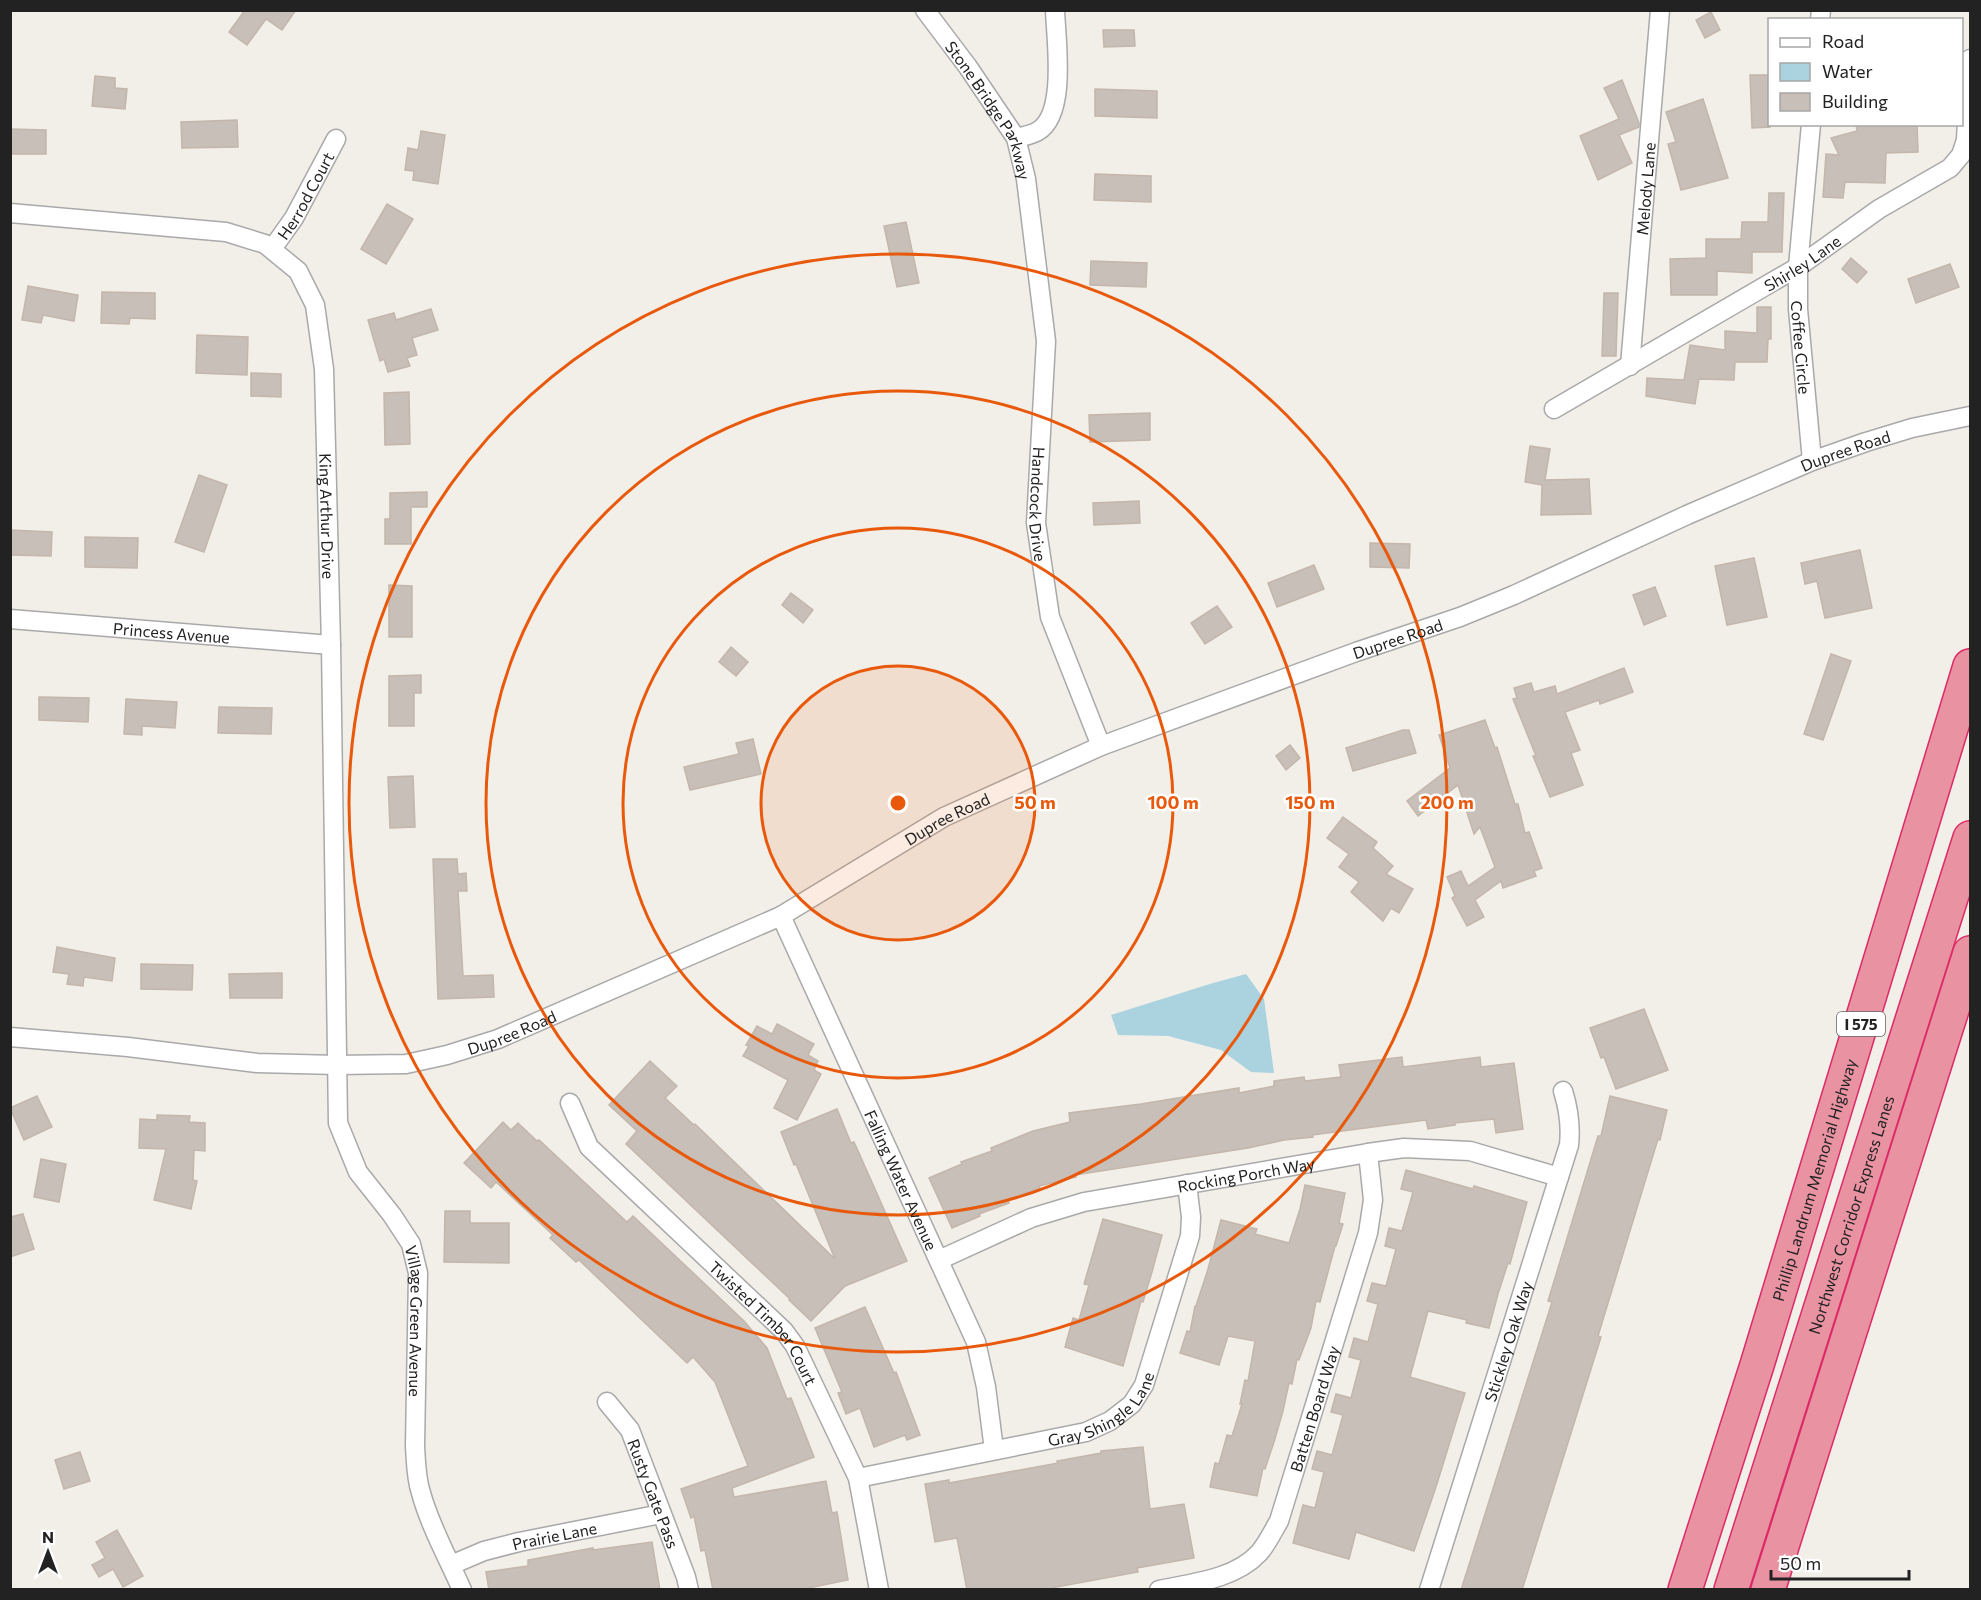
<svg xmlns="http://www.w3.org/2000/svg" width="1981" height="1600" font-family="Commissioner,sans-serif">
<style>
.water{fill:#aad3df}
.building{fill:#c7bfb8;stroke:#c4b6ab;stroke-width:1.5}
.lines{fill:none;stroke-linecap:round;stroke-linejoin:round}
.street-casing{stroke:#a9a9a9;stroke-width:21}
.highway-casing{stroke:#dc2a67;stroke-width:36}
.street{stroke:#fff;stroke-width:18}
.highway{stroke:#e892a2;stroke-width:33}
.ring{fill:none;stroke:#e8590c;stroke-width:3}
.labels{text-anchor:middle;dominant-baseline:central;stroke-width:5;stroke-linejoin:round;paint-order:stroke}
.shield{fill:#fff;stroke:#646464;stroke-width:1.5}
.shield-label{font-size:15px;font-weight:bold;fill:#222}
.street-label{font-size:16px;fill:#222;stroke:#fff}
.centre{fill:#e8590c;stroke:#fff;stroke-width:3}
.ring-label{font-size:18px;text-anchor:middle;font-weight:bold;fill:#e8590c;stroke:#fff;stroke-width:5;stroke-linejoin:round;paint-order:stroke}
</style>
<rect width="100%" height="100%" fill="#f2efe9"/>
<polygon class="water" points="1246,974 1264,999 1274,1073 1251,1072 1221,1050 1168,1036 1118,1035 1111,1015 1213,983"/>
<g class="building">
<polygon points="245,10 296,10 282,30 266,19 247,45 229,32"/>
<polygon points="1711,12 1720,30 1705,38 1696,20"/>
<polygon points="1103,30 1134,30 1135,46 1104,47"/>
<polygon points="1750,75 1770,75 1770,127 1752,128"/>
<polygon points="95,76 115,78 115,88 127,89 125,109 92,106"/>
<polygon points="1622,80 1639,123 1639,127 1619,135 1632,163 1598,180 1580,136 1619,119 1604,88"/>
<polygon points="1095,89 1157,91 1157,118 1095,116"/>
<polygon points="1703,99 1728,178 1681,190 1668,144 1676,142 1666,112"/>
<polygon points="237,120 238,147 182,148 181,122"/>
<polygon points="1856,124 1917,124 1918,152 1886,153 1885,183 1845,182 1843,198 1823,197 1826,154 1839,155 1831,138 1857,131"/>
<polygon points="10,129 46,130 46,154 10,154"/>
<polygon points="421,131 445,135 438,184 413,180 414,171 405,170 408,148 418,150"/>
<polygon points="1095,174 1151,176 1151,202 1094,200"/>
<polygon points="1769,193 1784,193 1782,252 1752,252 1752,273 1717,271 1717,295 1671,295 1670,259 1706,258 1706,239 1741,239 1742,222 1768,222"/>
<polygon points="387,204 413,219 386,264 361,249"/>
<polygon points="906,222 919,283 897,287 884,226"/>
<polygon points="1851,258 1867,272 1857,283 1842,269"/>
<polygon points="1091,261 1147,263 1146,287 1090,285"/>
<polygon points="1950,264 1959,287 1916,303 1908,279"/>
<polygon points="28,286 78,295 74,321 43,315 41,323 22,320"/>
<polygon points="102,292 155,293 155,319 130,318 129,324 101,323"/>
<polygon points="1604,293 1618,293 1616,356 1602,356"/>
<polygon points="1757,307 1771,307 1771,339 1768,339 1767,362 1735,362 1734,380 1699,379 1695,404 1646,396 1647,378 1684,380 1690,345 1725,350 1725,331 1757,333"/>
<polygon points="431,309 438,330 412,338 417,355 407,358 410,366 388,372 384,359 380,361 368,320 394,313 396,320"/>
<polygon points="197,335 248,337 247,375 196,373"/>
<polygon points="251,373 281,374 281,397 251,396"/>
<polygon points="409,392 410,444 385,445 384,393"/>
<polygon points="1150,413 1150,440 1090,442 1089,415"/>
<polygon points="1530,446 1550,449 1545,480 1589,479 1591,514 1541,515 1542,485 1525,482"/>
<polygon points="199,475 227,485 204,552 175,542"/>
<polygon points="427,492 427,507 411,507 411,544 385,544 385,519 390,519 390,493"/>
<polygon points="1139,501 1140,523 1094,525 1093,503"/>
<polygon points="10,530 52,532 51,556 10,555"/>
<polygon points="85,537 138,538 137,568 85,567"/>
<polygon points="1370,543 1410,544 1409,568 1370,567"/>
<polygon points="1860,550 1872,608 1825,618 1817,581 1805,584 1801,563"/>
<polygon points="1754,558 1767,617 1727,625 1715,566"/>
<polygon points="1314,565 1324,589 1277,607 1268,583"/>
<polygon points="389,585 412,586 412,637 389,637"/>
<polygon points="1655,587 1666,616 1644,625 1633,595"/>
<polygon points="791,593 813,610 803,623 782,605"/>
<polygon points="1217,606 1232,627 1205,644 1191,623"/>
<polygon points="731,647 748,662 736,676 719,662"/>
<polygon points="1831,654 1851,661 1823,740 1804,734"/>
<polygon points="1624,668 1633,692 1600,704 1599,700 1565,712 1580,750 1571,753 1583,785 1550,797 1533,756 1536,756 1513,699 1517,698 1514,688 1531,683 1534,692 1555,686 1557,694"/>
<polygon points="421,675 421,693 414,693 414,726 389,726 389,676"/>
<polygon points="39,697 89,698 88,722 39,720"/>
<polygon points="126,699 177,702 175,728 142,726 142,735 124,734"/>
<polygon points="219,707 272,708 271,734 218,733"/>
<polygon points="1485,720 1495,748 1497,747 1515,804 1518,804 1525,833 1529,832 1542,868 1534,871 1536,876 1503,888 1501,881 1475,900 1484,917 1467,926 1452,898 1455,896 1447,877 1461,871 1468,886 1495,867 1480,827 1474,834 1458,785 1418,816 1407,801 1450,768 1439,735"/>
<polygon points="1403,730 1409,730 1416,753 1353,771 1346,748"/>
<polygon points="753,739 761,774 690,790 684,767 739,754 736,743"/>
<polygon points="1290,745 1300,758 1286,770 1276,756"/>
<polygon points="413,776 415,827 390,828 388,777"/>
<polygon points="1343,817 1377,842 1373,848 1393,866 1386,874 1413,889 1399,913 1391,908 1383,921 1351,892 1359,882 1339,867 1349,854 1327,838"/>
<polygon points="433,859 457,859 458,874 466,873 467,891 458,891 463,976 493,975 494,997 438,999"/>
<polygon points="57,947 115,958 112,981 84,977 83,986 67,984 69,974 53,972"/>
<polygon points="141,964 193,965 192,990 141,989"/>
<polygon points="282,973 282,998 230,998 229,974"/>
<polygon points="1644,1009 1668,1070 1616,1089 1604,1057 1601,1058 1590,1028"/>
<polygon points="777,1024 814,1044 808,1055 818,1061 814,1070 821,1074 797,1120 774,1108 788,1080 743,1056 749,1046 746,1045 757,1026 772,1034"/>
<polygon points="1402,1057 1403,1067 1480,1057 1481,1067 1514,1063 1523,1129 1496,1133 1494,1119 1455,1123 1455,1125 1428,1129 1426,1120 1312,1135 1313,1137 1284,1140 1248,1148 1075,1175 1076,1177 1039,1186 1040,1188 1008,1200 1009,1203 979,1214 980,1216 952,1228 929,1178 962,1164 961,1162 992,1151 991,1148 1033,1131 1070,1122 1069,1113 1141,1104 1239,1088 1239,1093 1274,1086 1274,1081 1304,1077 1305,1081 1341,1077 1339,1065"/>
<polygon points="650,1061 677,1086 665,1098 694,1125 695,1124 835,1259 796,1164 794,1165 781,1132 837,1109 851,1143 854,1142 907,1261 845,1286 811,1321 789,1300 790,1299 626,1144 637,1131 609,1105"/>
<polygon points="37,1096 52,1127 24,1140 10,1108"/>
<polygon points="1610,1096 1667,1110 1660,1140 1658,1139 1598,1336 1601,1337 1522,1590 1461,1590 1552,1302 1548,1301 1598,1136 1601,1136"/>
<polygon points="157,1115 190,1116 189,1122 205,1123 205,1151 194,1150 193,1180 197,1181 191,1209 154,1200 166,1149 139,1148 140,1119 157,1120"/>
<polygon points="503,1122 511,1130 518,1123 537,1141 539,1140 627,1222 633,1216 744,1321 767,1348 787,1399 791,1398 814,1457 732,1488 734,1497 826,1481 832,1513 837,1512 848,1580 799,1590 713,1590 705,1550 701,1551 694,1516 691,1518 681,1489 748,1466 715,1382 693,1357 687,1363 579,1260 576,1262 550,1238 553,1235 496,1182 491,1188 464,1163"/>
<polygon points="41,1159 66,1164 59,1202 34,1197"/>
<polygon points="1406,1170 1473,1189 1474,1186 1527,1202 1510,1264 1508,1263 1498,1294 1489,1328 1466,1323 1467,1320 1428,1311 1410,1377 1465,1393 1436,1487 1414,1551 1356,1532 1349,1559 1293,1543 1303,1505 1315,1508 1324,1472 1312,1469 1317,1451 1332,1455 1343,1415 1331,1412 1336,1394 1351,1398 1361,1360 1349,1357 1354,1338 1368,1342 1378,1304 1367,1301 1372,1283 1386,1286 1396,1249 1385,1246 1389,1228 1402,1231 1413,1192 1401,1189"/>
<polygon points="1305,1185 1345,1193 1339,1223 1343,1224 1336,1246 1335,1246 1320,1302 1316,1301 1311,1328 1299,1360 1297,1359 1292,1384 1289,1383 1283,1411 1274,1442 1265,1469 1263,1468 1257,1496 1210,1487 1215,1463 1219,1464 1227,1435 1232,1436 1242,1404 1240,1404 1245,1380 1248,1381 1255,1341 1228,1336 1219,1365 1180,1353 1187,1331 1190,1332 1195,1306 1196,1306 1208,1269 1221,1220 1257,1229 1255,1234 1289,1243 1300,1209"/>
<polygon points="445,1211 470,1211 470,1223 509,1223 509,1263 444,1262"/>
<polygon points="23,1214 34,1249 10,1257 10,1217"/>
<polygon points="1103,1219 1162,1235 1152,1272 1143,1302 1141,1301 1123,1366 1065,1347 1073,1318 1079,1320 1089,1285 1084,1284"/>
<polygon points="865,1307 894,1373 896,1372 920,1435 907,1440 905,1435 874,1447 860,1408 846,1414 838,1393 842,1392 815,1328"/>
<polygon points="1143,1447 1150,1509 1184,1504 1194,1558 1137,1568 1138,1572 1051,1588 1051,1590 967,1590 957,1538 935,1542 925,1484 949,1480 949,1483 1058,1463 1057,1461 1101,1453 1101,1451"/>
<polygon points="80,1452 90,1481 64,1489 55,1460"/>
<polygon points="117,1530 143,1576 123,1587 113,1569 99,1577 92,1565 105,1558 96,1542"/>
<polygon points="652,1542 660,1590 489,1590 486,1572 528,1566 528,1560 593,1548 593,1550"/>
</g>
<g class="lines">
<defs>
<g id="street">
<path id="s1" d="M 925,10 L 968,67 L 1016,138 L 1026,179 L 1046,341 L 1036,523 L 1050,617 L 1101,746"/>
<polyline points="1820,20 1821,10"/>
<path id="s2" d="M 1811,124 L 1798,267 L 1798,309 L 1812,461"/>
<path d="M 1016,138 C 1023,136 1032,135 1038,131 C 1067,114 1056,40 1055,10"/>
<path id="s3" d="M 10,213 L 226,232 L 265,244 L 298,271 L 315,305 L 324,369 L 331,645 L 338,1123 L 358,1172 L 392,1215 L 411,1244 L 418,1273 L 415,1446 C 416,1462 416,1478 421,1493 C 430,1526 448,1558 462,1590"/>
<path id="s4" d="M 272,249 L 294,218 L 336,139"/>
<path id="s5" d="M 1630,366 L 1660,10"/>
<path id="s6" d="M 1554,409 L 1798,267 L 1879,209 L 1950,168 L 1961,155 L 1966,140 L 1970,59"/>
<path id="s7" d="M 10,619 L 331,645"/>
<path id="s8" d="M 781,916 L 976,1342 L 986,1387 L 994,1450"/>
<path id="s9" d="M 10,1037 L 128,1047 L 257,1063 L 337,1065 L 406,1064 L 447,1055 L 498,1039 L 781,916 L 944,817 L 1101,746 L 1356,652 L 1460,617 L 1514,595 L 1687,515 L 1812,461 L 1866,442 L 1912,428 L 1970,416"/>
<path id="s10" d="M 570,1103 L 589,1147 L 784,1331 L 795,1346 L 858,1478 L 879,1590"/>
<path id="s11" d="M 939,1260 L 1031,1218 L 1084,1202 L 1368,1153 L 1404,1148 L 1470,1151 L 1559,1177"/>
<path id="s12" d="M 607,1402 L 630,1430 L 686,1577 L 689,1590"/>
<path id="s13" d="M 858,1478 L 1086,1432 L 1110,1421 L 1132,1404 L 1144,1385 L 1190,1236 L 1191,1217 L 1187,1184"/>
<path id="s14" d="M 451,1565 L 484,1551 L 519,1542 L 661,1514"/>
<path id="s15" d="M 1159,1590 C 1193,1583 1235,1579 1259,1553 C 1267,1544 1273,1531 1279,1521 L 1368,1233 L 1373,1200 L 1368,1153"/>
<path id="s16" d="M 1429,1590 L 1569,1145 C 1571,1126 1569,1110 1563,1091"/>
</g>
<g id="highway">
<path id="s17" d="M 1685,1590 L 1757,1365 L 1970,666"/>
<path id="s18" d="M 1731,1590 L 1970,838"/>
<polyline points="1768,1590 1970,953"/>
</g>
</defs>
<use href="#street" class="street-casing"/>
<use href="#highway" class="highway-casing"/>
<use href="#street" class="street"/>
<use href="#highway" class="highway"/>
</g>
<circle cx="898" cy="803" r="137" fill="#e8590c" fill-opacity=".12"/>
<g class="ring">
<circle cx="898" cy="803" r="137"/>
<circle cx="898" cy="803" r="275"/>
<circle cx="898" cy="803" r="412"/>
<circle cx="898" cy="803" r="549"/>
</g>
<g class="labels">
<rect class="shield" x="1837" y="1012" width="48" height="24" rx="4.5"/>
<g class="shield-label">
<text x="1861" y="1024">I 575</text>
</g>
<g class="street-label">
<text stroke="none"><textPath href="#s1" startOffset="120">Stone Bridge Parkway</textPath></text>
<text stroke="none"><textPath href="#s5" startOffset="178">Melody Lane</textPath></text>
<text stroke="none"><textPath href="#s4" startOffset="63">Herrod Court</textPath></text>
<text stroke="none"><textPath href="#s6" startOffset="288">Shirley Lane</textPath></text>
<text stroke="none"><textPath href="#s2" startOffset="224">Coffee Circle</textPath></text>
<text stroke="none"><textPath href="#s9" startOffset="1966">Dupree Road</textPath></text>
<text stroke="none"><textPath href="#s1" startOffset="526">Handcock Drive</textPath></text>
<text stroke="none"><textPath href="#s3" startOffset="550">King Arthur Drive</textPath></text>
<text stroke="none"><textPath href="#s7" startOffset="162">Princess Avenue</textPath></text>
<text stroke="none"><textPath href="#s9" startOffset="1480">Dupree Road</textPath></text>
<text stroke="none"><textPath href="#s9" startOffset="994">Dupree Road</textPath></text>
<text stroke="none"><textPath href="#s9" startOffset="508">Dupree Road</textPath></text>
<text stroke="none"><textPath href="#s11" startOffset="321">Rocking Porch Way</textPath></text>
<text stroke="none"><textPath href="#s8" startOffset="290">Falling Water Avenue</textPath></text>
<text stroke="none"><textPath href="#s17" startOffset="430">Phillip Landrum Memorial Highway</textPath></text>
<text stroke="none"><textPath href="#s18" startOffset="394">Northwest Corridor Express Lanes</textPath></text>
<text stroke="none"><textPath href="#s3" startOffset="1377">Village Green Avenue</textPath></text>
<text stroke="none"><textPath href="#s10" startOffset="297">Twisted Timber Court</textPath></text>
<text stroke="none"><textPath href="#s16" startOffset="261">Stickley Oak Way</textPath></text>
<text stroke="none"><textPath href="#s13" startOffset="258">Gray Shingle Lane</textPath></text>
<text stroke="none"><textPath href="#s15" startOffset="264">Batten Board Way</textPath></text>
<text stroke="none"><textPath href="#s12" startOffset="104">Rusty Gate Pass</textPath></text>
<text stroke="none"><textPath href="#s14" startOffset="108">Prairie Lane</textPath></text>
</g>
</g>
<circle cx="898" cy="803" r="9" class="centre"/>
<g class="ring-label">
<text x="1035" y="809">50 m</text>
<text x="1173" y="809">100 m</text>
<text x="1310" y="809">150 m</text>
<text x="1447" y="809">200 m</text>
</g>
<rect width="1981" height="1600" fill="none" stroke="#222222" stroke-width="24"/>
<rect x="1768" y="18" width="195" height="108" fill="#ffffff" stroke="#a7a7a7" stroke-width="1.5"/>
<rect x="1780" y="38" width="30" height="9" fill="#ffffff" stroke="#a7a7a7" stroke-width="1.5"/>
<text x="1822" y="48" font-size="18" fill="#222222">Road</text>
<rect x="1780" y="63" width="30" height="18" fill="#aad3df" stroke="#a7a7a7" stroke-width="1.5"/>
<text x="1822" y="78" font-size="18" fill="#222222">Water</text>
<rect x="1780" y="93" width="30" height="18" fill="#c7bfb8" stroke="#a7a7a7" stroke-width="1.5"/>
<text x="1822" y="108" font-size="18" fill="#222222">Building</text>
<g transform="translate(48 1552)" stroke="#ffffff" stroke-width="4.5" paint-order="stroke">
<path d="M0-4.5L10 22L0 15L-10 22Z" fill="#222222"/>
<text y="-9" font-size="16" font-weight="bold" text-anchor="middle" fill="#222222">N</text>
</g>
<path d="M1771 1570v9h138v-9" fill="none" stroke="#222222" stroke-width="3"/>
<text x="1780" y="1570" font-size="18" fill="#222222" stroke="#ffffff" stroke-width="4.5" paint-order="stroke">50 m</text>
</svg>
